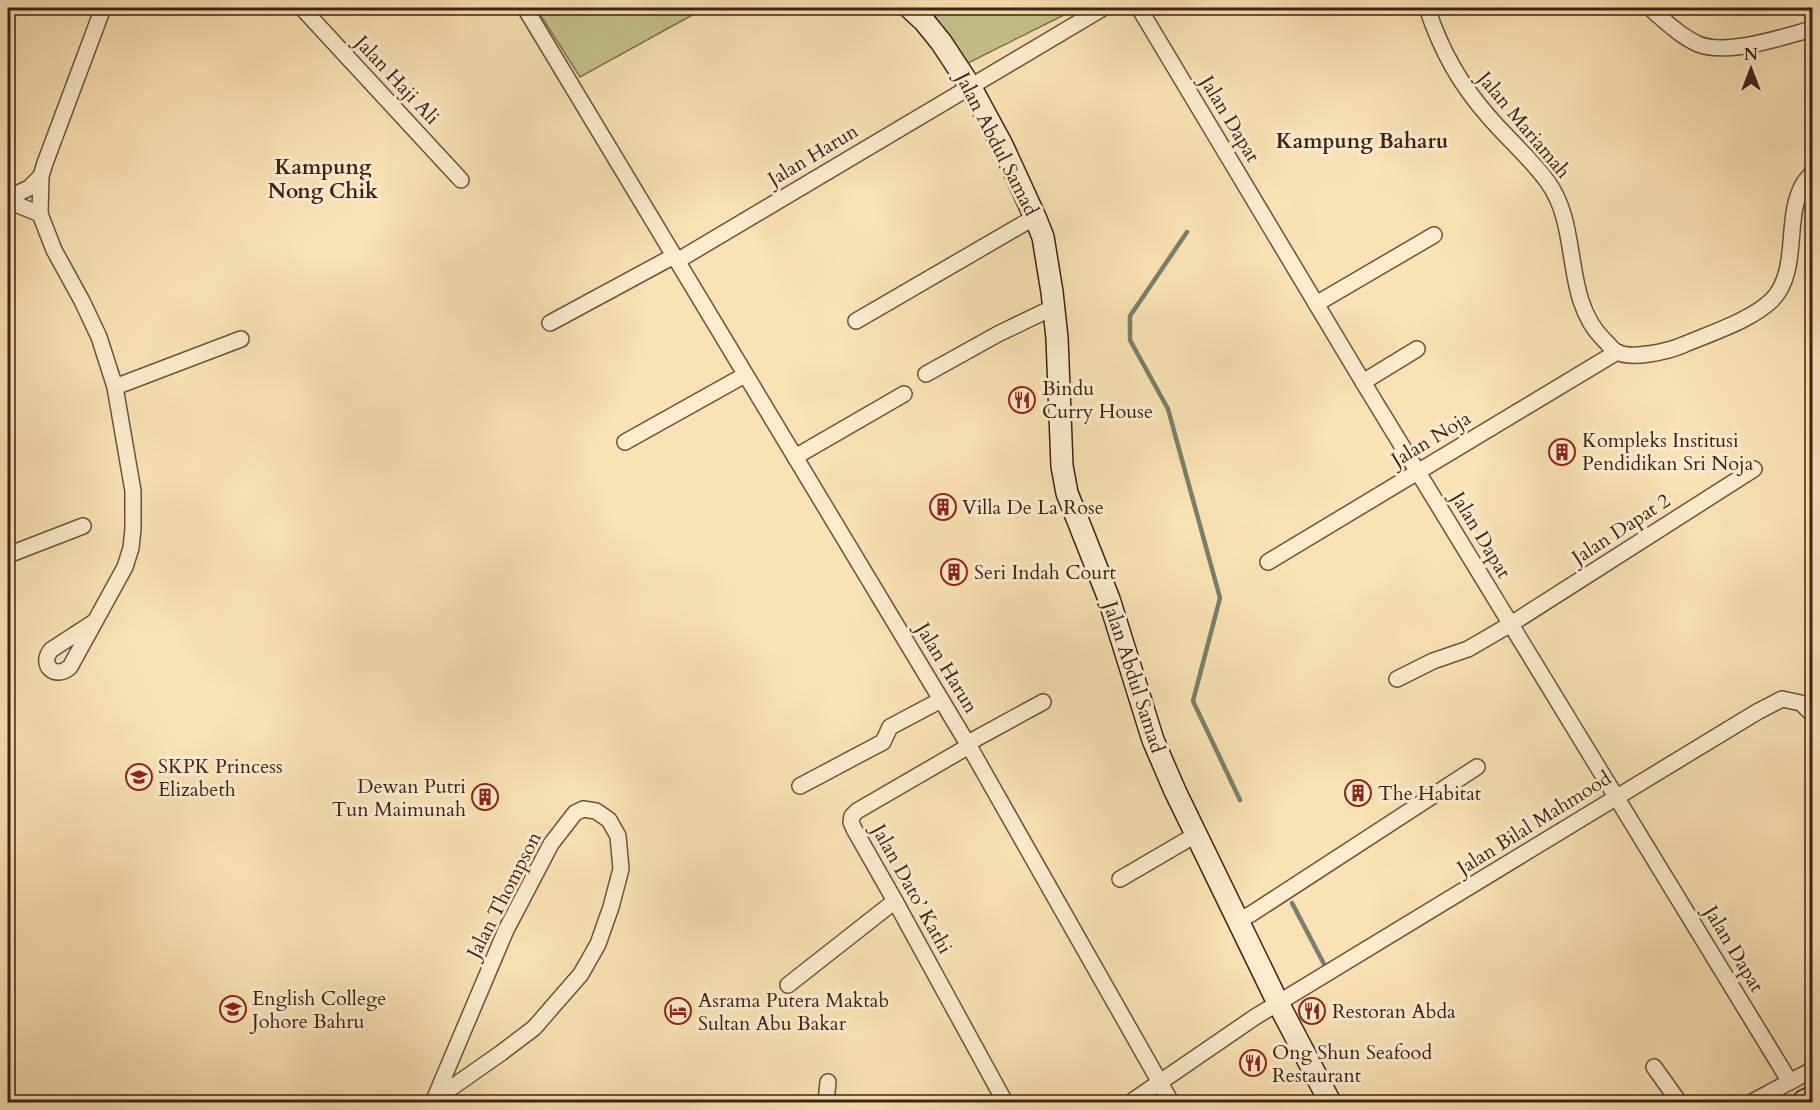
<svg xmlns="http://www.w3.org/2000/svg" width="1820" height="1110" font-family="Cardo,serif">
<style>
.green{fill:#c4c289;stroke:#807250;stroke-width:1.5}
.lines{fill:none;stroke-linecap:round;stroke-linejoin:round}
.stream{stroke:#77806e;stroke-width:4.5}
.street-casing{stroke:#6b523e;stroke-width:18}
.secondary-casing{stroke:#3c2217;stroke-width:24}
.primary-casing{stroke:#3c2217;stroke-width:27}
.street{stroke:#fbecce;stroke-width:15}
.secondary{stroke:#fbecce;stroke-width:21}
.primary{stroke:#f9e2b3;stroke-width:24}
.labels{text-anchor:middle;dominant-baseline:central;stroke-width:6;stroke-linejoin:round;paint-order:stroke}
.street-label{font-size:20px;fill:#3c2217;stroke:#fbecce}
.poi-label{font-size:20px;fill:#3c2217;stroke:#fbecce;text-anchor:start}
.neighbourhood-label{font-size:21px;font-weight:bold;fill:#3c2217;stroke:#fbecce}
</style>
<rect width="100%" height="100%" fill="#f9e2b3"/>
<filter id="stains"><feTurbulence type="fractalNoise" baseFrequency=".00333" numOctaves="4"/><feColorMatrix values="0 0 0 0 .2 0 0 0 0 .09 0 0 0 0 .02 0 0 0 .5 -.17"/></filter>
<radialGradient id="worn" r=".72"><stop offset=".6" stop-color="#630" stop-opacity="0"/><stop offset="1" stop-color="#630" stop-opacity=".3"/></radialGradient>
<g class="green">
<polygon points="536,8 705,8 580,77"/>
<polygon points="929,8 1078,8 968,63"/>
</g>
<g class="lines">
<g class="stream">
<polyline points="1187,232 1130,316 1130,340 1168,409 1220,598 1193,701 1240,800"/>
<polyline points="1292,903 1324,964"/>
</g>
<defs>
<g id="street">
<polyline points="302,8 461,180"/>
<polyline points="525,8 969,746 1171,1102"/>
<polyline points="1139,8 1363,382 1790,1082"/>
<path d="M 1427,8 C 1441,50 1459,83 1489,117 C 1507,138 1530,158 1547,181 C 1582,228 1561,297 1604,340 C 1608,343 1612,350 1617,352 C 1632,360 1669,351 1683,345 C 1711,333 1750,321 1772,300 C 1801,270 1783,217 1804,183 C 1806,180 1810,176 1812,173"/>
<path d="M 1650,8 C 1664,20 1680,36 1698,44 C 1726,56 1783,37 1812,29"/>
<polyline points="8,198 29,188 41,176"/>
<polyline points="8,201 40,214"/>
<polyline points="677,261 1103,8"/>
<polyline points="1316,304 1434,235"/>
<polyline points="856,321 1035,217"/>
<polyline points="550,323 674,256"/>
<polyline points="926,374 998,334 1054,307"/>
<polyline points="1363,382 1417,349"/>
<polyline points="115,387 241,339"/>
<polyline points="625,442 745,375"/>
<polyline points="795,457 904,394"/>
<polyline points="8,555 83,526"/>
<polyline points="1268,562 1617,352"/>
<path d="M 94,622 L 51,650 C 39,665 55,680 70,667 L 125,567 L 131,548 L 133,529 L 133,491 L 115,387 L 99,337 L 82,301 L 54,250 L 40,214 L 41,176 L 45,163 L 103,8"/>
<polyline points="1397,679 1433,661 1468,649 1511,624 1754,469"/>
<polyline points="968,743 1043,702"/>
<polyline points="969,746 857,811 852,816 851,822 854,829 895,901 1005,1102"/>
<polyline points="800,786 883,742 890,727 941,700"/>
<polyline points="1120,879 1197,834"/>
<polyline points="1239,920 1251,914 1477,767"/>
<polyline points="788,985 895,901"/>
<polyline points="1654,1067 1679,1102"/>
<polyline points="433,1102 434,1100 506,930 551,844 575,813 583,809 596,811 609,820 618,836 621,869 611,907 598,944 581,974 534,1028 501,1053 434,1100"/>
<polyline points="826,1102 828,1082"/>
<polyline points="1131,1102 1255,1017 1757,712 1782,699 1801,703 1812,714"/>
<polyline points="1752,1102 1812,1070"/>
</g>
<polyline id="secondary" points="910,8 924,21 941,42 970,86 1002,145 1035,217 1043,237 1052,292 1057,338 1062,466 1067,493 1109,599 1153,740 1175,791 1278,1003 1330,1102"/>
<polyline id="primary" points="1805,1102 1812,1099"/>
</defs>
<use href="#street" class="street-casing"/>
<use href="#secondary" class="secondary-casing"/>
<use href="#primary" class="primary-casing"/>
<use href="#street" class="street"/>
<use href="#secondary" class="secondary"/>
<use href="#primary" class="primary"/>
</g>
<defs>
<symbol id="restaurant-ring" viewBox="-11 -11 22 22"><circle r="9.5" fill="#fbecce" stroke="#8f2418" stroke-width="1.5"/><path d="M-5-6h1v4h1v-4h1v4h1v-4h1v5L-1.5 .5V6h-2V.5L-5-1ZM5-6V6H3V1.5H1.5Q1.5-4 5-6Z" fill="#8f2418"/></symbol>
<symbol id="building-ring" viewBox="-11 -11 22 22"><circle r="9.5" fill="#fbecce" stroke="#8f2418" stroke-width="1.5"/><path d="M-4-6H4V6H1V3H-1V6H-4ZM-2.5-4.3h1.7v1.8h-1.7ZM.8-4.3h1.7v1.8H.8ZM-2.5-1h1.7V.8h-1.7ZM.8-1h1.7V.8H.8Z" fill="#8f2418"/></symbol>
<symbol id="school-ring" viewBox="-11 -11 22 22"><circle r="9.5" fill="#fbecce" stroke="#8f2418" stroke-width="1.5"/><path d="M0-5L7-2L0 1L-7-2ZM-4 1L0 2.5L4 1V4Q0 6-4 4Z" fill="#8f2418"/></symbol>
<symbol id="hotel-ring" viewBox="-11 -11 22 22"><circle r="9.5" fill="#fbecce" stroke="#8f2418" stroke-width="1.5"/><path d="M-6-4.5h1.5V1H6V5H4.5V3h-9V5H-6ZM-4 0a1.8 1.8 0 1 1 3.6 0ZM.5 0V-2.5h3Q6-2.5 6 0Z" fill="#8f2418"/></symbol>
</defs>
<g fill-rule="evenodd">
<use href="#restaurant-ring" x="1007" y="385" width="30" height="30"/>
<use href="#building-ring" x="1547" y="437" width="30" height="30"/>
<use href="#building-ring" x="928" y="492" width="30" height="30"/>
<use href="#building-ring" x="939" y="557" width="30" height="30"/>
<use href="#school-ring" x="124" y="762" width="30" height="30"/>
<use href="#building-ring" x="1343" y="778" width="30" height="30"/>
<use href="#building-ring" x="470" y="782" width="30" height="30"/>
<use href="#school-ring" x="218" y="994" width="30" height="30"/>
<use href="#hotel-ring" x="663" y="996" width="30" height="30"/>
<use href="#restaurant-ring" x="1297" y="996" width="30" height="30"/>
<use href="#restaurant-ring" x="1238" y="1048" width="30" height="30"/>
</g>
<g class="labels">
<g class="street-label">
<text transform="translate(397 80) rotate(47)">Jalan Haji Ali</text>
<text transform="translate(1230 119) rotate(59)">Jalan Dapat</text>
<text transform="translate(1524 125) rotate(50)">Jalan Mariamah</text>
<text transform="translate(997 144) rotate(63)">Jalan Abdul Samad</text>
<text transform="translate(813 155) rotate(-31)">Jalan Harun</text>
<text transform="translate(1431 439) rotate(-31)">Jalan Noja</text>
<text transform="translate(1621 529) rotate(-33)">Jalan Dapat 2</text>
<text transform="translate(1481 535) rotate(59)">Jalan Dapat</text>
<text transform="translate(947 668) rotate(59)">Jalan Harun</text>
<text transform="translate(1134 677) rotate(72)">Jalan Abdul Samad</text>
<text transform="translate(1534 823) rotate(-32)">Jalan Bilal Mahmood</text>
<text transform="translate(912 889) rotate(61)">Jalan Dato’ Kathi</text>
<text transform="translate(504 895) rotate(-63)">Jalan Thompson</text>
<text transform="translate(1734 949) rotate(59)">Jalan Dapat</text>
</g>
<g class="poi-label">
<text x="1042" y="388">Bindu<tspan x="1042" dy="23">Curry House</tspan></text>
<text x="1582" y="440">Kompleks Institusi<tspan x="1582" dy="23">Pendidikan Sri Noja</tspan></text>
<text x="962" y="507">Villa De La Rose</text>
<text x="974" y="572">Seri Indah Court</text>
<text x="158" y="766">SKPK Princess<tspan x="158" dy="23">Elizabeth</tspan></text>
<text x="466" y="786" text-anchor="end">Dewan Putri<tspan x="466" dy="23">Tun Maimunah</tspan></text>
<text x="1378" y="793">The Habitat</text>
<text x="252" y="998">English College<tspan x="252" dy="23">Johore Bahru</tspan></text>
<text x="698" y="1000">Asrama Putera Maktab<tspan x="698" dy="23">Sultan Abu Bakar</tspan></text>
<text x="1332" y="1011">Restoran Abda</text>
<text x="1272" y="1052">Ong Shun Seafood<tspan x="1272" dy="23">Restaurant</tspan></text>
</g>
<g class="neighbourhood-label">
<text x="1362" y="141">Kampung Baharu</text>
<text x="323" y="167">Kampung<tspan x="323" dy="24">Nong Chik</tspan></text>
</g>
</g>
<rect width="1820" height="1110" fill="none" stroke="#f9e2b3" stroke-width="30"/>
<rect x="9" y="9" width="1802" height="1092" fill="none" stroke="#3c2217" stroke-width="3"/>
<rect x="15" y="15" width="1790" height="1080" fill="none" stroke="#3c2217" stroke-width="1.5"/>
<g transform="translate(1751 69)" stroke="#fbecce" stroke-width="4.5" paint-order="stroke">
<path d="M0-4.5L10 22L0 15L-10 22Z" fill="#3c2217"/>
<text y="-9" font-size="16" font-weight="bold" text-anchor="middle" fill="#3c2217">N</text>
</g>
<rect width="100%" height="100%" filter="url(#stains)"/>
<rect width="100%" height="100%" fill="url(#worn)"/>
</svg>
